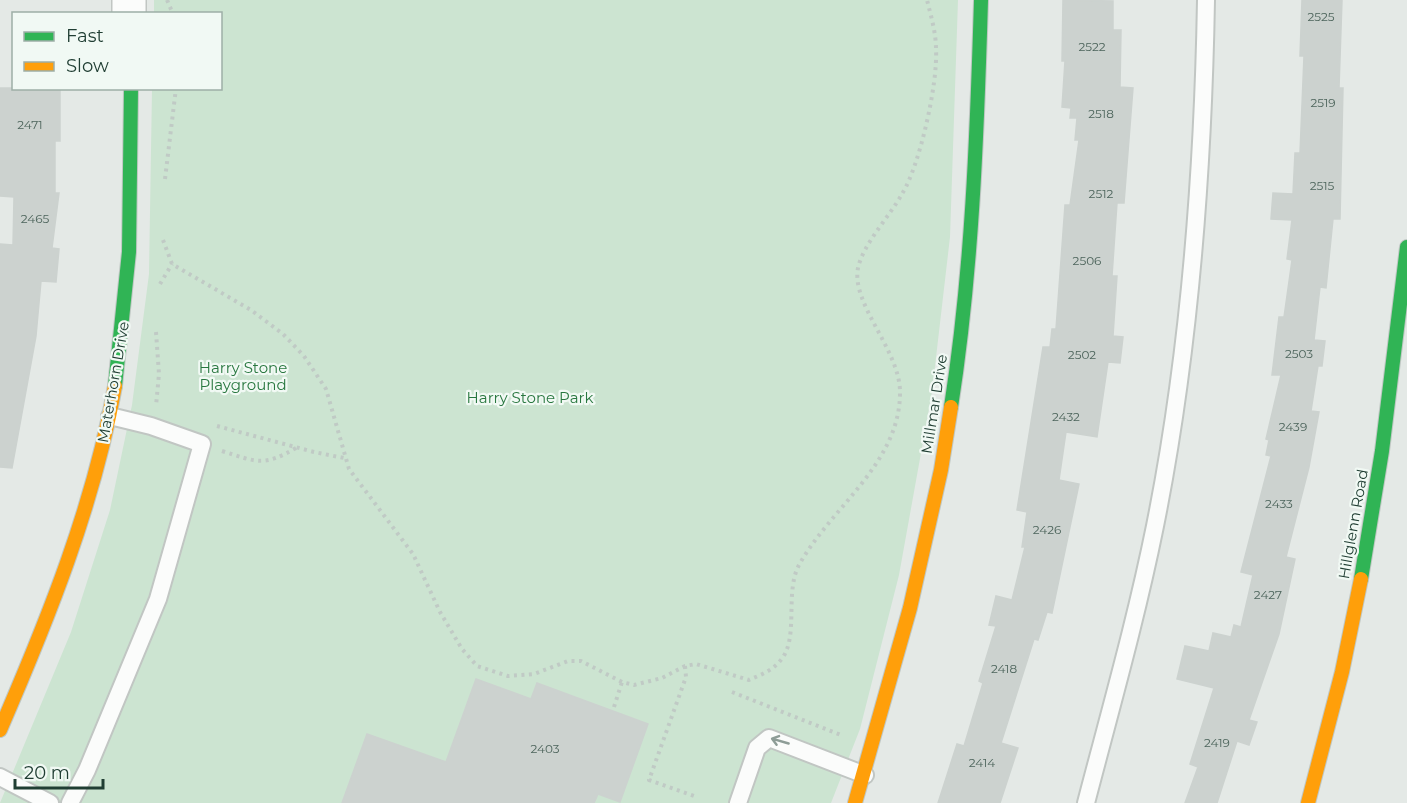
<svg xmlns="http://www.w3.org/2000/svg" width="1407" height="803" font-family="Montserrat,sans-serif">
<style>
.green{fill:#cce4d1}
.building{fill:#ccd2cf;stroke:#ccd2cf;stroke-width:1.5}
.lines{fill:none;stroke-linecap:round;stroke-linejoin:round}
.lane-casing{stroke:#c1c6c3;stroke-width:20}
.street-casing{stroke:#c1c6c3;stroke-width:36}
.fast-casing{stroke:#bfc7c3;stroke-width:16}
.slow-casing{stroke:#bfc7c3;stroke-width:16}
.path{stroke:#c0cac5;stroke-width:4;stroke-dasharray:3 4.5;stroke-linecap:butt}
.lane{stroke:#fbfcfb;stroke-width:16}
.street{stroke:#fbfcfb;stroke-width:33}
.fast{stroke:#30b455;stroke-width:14}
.slow{stroke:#ff9f0a;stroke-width:14}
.oneway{stroke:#8e9d97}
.labels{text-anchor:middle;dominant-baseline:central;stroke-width:4.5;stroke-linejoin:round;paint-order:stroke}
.number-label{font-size:12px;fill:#4c645b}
.park-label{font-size:15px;fill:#28773f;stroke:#f1f9f4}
.street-label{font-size:15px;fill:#203e33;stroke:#f1f9f4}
</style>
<rect width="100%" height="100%" fill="#e4e9e6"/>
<polygon class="green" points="154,0 958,0 950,237 932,392 899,575 860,729 831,803 0,803 71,632 110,510 132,405 149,274 152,89 220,88 220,14 154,13"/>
<g class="building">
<polygon points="1063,0 1113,1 1113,30 1121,30 1120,87 1133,88 1124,203 1117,203 1112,276 1117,276 1113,336 1123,337 1120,363 1108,362 1097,437 1066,432 1059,480 1079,484 1052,613 1047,612 1038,640 1034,639 1001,743 1018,748 1000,803 938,803 957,744 964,746 983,683 979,681 996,626 989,625 996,596 1012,600 1025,547 1022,547 1027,512 1017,510 1043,347 1050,347 1052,329 1056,329 1065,205 1070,205 1079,140 1075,140 1077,118 1070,118 1071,108 1062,107 1065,61 1062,61"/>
<polygon points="1302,0 1342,0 1339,88 1343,88 1340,219 1333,219 1326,288 1320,287 1314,340 1325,341 1322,366 1318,366 1311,411 1319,412 1309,467 1286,557 1295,559 1279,634 1249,720 1257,722 1249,745 1237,741 1217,803 1185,803 1198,767 1190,764 1214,688 1177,679 1185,646 1209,651 1213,633 1231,637 1234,625 1241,627 1253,575 1241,572 1271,456 1266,455 1269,440 1266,439 1281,375 1272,375 1279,317 1284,317 1292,260 1287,259 1292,220 1271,219 1273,193 1293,194 1295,153 1300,153 1304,56 1300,56"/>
<polygon points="0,88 60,88 60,141 55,141 55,193 59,193 52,248 59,249 56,282 41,281 36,336 12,468 0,467 0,244 13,245 14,197 0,196"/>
<polygon points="476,679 531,699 537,683 648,724 620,802 598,794 594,803 342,803 367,734 446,762"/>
</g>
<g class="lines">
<defs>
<g id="lane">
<polyline points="0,777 50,803"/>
<polyline points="70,803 87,770 158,599 202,444 151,426 110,416"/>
<polyline points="738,803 757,748 769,738 865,775"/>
<path d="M 1086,803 C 1110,711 1136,620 1155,526 C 1189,357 1203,173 1206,0"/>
</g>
<polyline id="street" points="129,0 129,14"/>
<g id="fast">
<polyline points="115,386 129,252 131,88"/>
<path d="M 951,407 C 972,273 977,136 981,0"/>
<polyline points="1361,579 1382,451 1407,247"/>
</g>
<g id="slow">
<path d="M 0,730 C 48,619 94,505 115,386"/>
<polyline points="855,803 910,608 941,470 951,407"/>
<polyline points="1308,803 1342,672 1361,579"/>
</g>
</defs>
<use href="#lane" class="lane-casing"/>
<use href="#street" class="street-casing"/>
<use href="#fast" class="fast-casing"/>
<use href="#slow" class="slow-casing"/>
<g class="path">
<polyline points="167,0 173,14"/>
<polyline points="165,179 176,88"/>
<path d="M 163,240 L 172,264 L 251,310 L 283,334 L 304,356 L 326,389 L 349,469 L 413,554 L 440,612 L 462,649 L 477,666 L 508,676 L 534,674 L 568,661 L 581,661 L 622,682 L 634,685 L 662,678 L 685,666 L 696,664 L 749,680 C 760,675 772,671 780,661 C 800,639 784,593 799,565 C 831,507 901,463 900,391 C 899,349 851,304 858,268 C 863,244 890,216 902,194 C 920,165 938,83 936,49 C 936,33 931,16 927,0"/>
<polyline points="160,284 172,264"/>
<polyline points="156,332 159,374 156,406"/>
<polyline points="217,426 314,452 344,458"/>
<path d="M 222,451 C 257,462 263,467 296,448"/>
<polyline points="685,666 686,677 649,780 697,797"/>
<polyline points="732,692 841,735"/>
<polyline points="614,707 622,682"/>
</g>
<use href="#lane" class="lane"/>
<use href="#street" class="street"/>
<use href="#fast" class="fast"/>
<use href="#slow" class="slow"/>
</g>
<defs><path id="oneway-shaft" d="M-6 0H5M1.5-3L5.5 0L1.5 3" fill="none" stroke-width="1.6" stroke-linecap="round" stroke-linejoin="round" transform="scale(1.5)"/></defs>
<use class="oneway" href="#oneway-shaft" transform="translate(780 741) rotate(-164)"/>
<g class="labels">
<g class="number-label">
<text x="1321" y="16">2525</text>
<text x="1092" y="46">2522</text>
<text x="1323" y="102">2519</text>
<text x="1101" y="113">2518</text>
<text x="30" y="124">2471</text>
<text x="1322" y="185">2515</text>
<text x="1101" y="193">2512</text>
<text x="35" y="218">2465</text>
<text x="1087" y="260">2506</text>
<text x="1299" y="353">2503</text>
<text x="1082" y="354">2502</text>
<text x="1066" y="416">2432</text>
<text x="1293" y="426">2439</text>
<text x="1279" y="503">2433</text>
<text x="1047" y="529">2426</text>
<text x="1268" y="594">2427</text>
<text x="1004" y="668">2418</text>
<text x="1217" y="742">2419</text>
<text x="545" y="748">2403</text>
<text x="982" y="762">2414</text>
</g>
<g class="park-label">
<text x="243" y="367">Harry Stone<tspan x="243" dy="17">Playground</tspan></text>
<text x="530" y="397">Harry Stone Park</text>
</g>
<g class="street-label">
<text transform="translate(113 382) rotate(-80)">Materhorn Drive</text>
<text transform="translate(934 404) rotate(-81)">Millmar Drive</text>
<text transform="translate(1353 524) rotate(-80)">Hillglenn Road</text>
</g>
</g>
<rect x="12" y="12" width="210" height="78" fill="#f1f9f4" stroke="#9daea7" stroke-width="1.5"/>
<rect x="24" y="32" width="30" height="9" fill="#30b455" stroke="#9daea7" stroke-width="1.5"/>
<text x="66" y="42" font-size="18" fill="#203e33">Fast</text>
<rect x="24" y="62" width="30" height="9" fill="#ff9f0a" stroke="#9daea7" stroke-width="1.5"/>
<text x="66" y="72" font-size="18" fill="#203e33">Slow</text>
<path d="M15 779v9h88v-9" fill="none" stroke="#203e33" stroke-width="3"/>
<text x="24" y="779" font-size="18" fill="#203e33" stroke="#f1f9f4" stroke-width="4.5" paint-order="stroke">20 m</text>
</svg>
